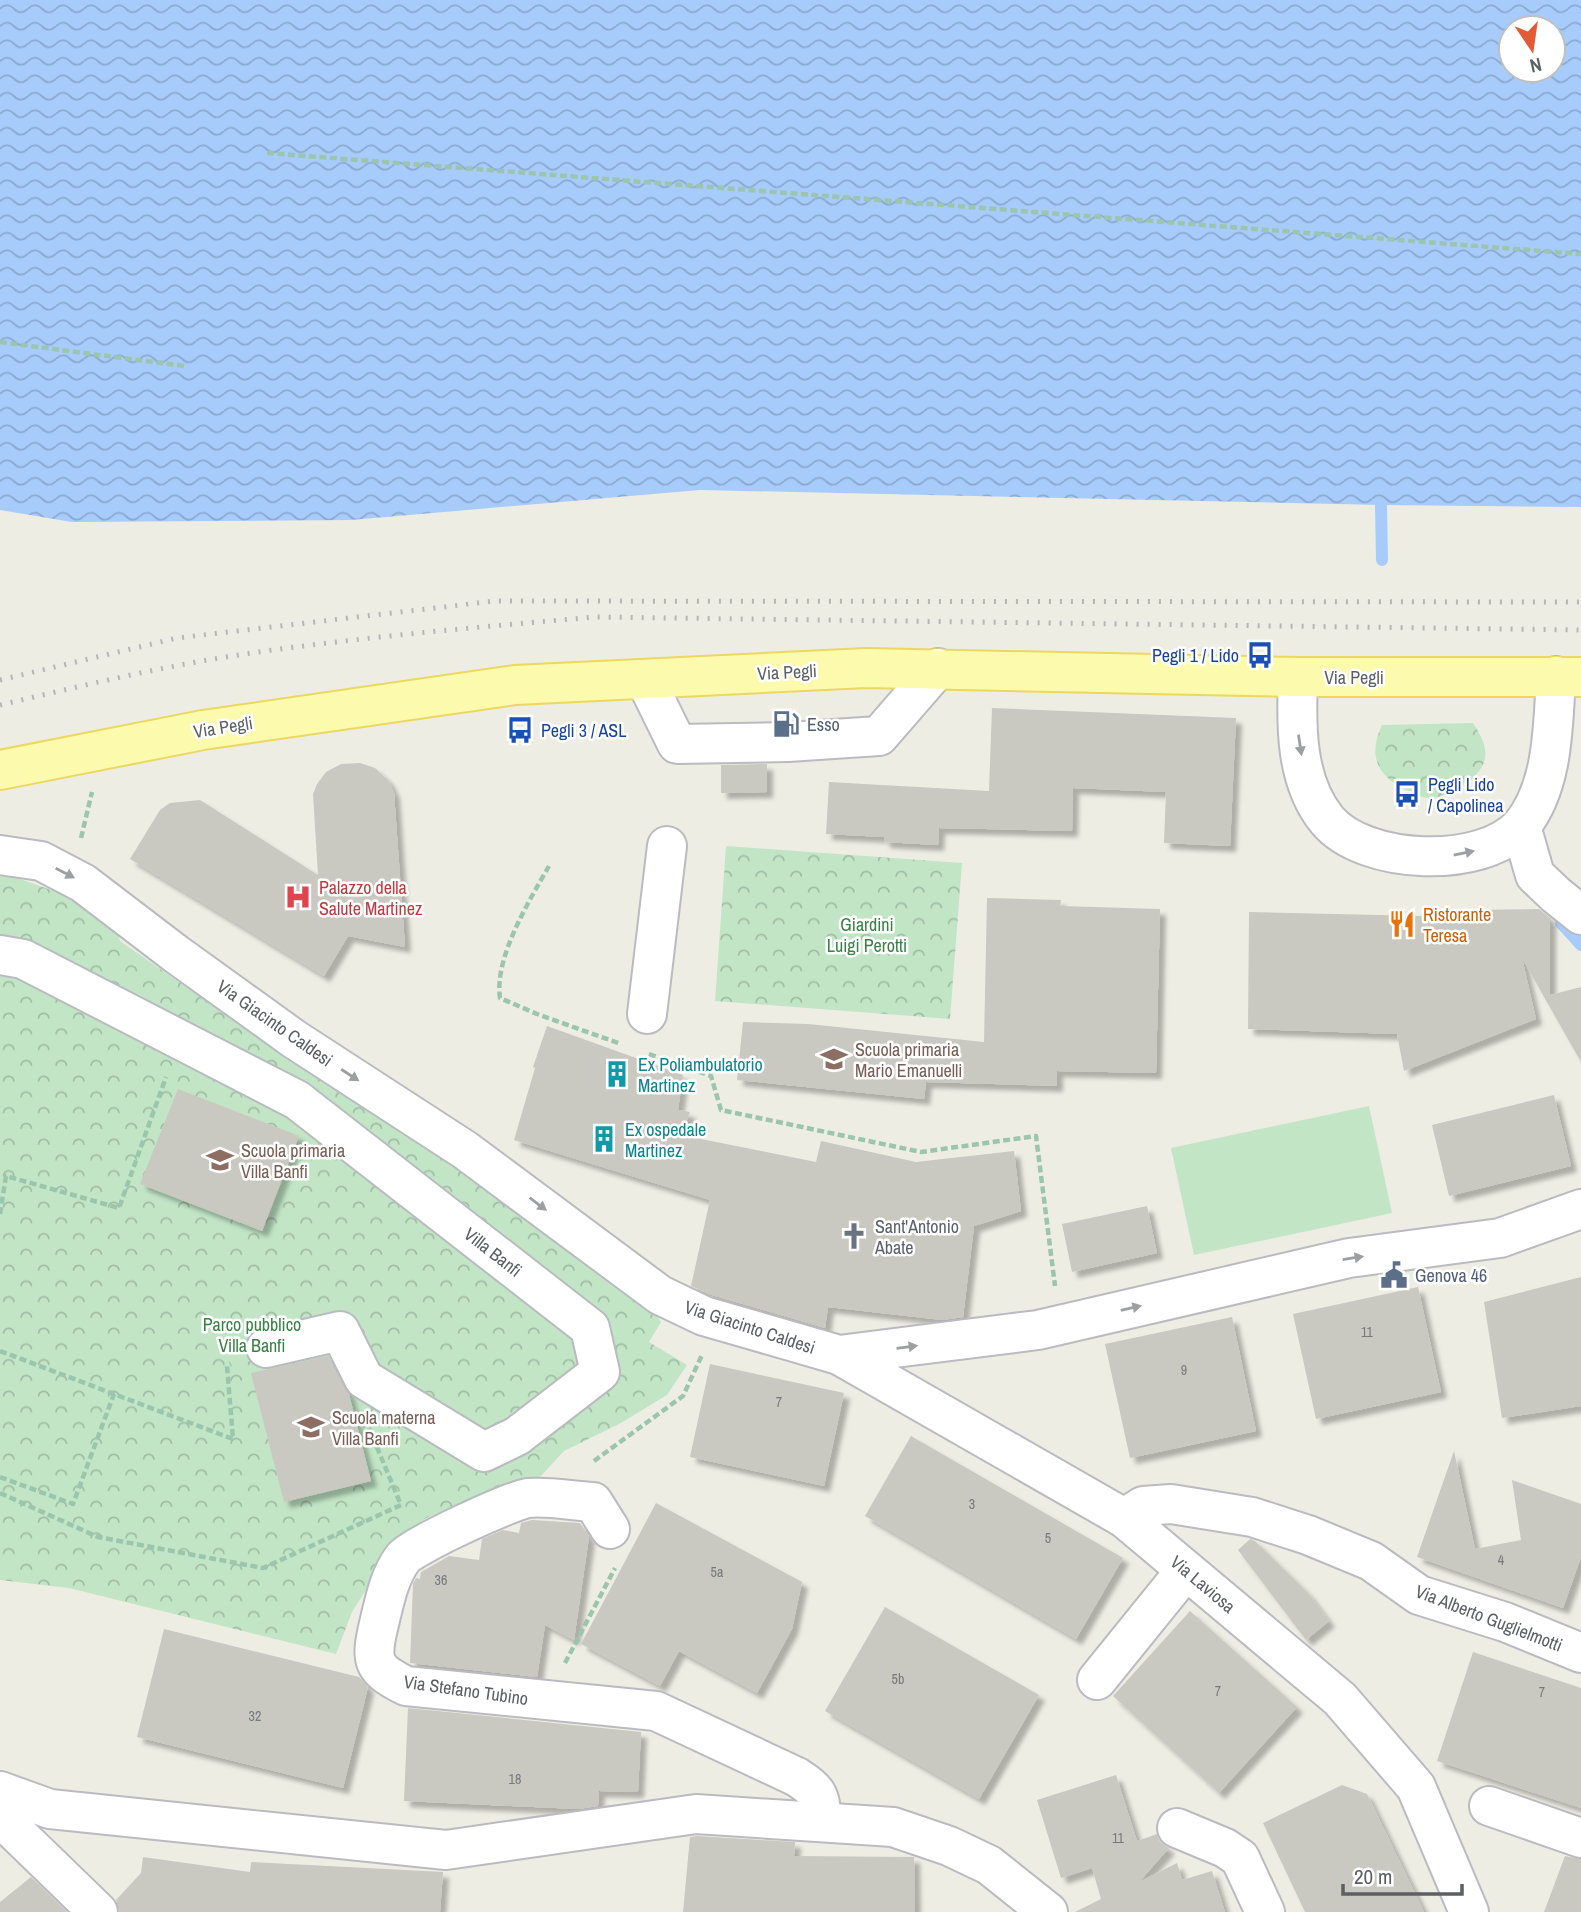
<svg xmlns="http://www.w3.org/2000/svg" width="1581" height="1912" font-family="'Archivo Narrow',sans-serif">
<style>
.green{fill:#c2e5c6}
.forest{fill:url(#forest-crowns)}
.water{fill:url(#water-waves);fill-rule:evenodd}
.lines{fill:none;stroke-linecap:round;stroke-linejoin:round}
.stream{stroke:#a7ccfc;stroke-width:12}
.building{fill:#c9c8c1;filter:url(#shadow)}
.minor-casing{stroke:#b9bbc0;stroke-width:42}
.major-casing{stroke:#ecd760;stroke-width:42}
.path{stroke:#9bc5ad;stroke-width:4.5;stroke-dasharray:7 3.5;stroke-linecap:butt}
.minor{stroke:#fff;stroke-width:38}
.major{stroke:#fcfaac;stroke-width:38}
.rail{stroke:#b5b6b6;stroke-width:5;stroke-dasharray:2 9;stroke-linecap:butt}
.oneway{fill:#9d9fa2}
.labels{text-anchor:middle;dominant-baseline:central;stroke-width:5;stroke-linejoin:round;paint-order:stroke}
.number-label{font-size:14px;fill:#77797b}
.transit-label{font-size:18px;fill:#164399;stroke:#fff;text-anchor:start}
.street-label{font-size:18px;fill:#5c5f64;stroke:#fff}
.service-label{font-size:18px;fill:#4e5e75;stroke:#fff;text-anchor:start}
.health-label{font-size:18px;fill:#be3a42;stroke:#fff;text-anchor:start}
.food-label{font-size:18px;fill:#c56008;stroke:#fff;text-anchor:start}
.park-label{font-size:18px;fill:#378144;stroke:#fff}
.education-label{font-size:18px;fill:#785e54;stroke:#fff;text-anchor:start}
.culture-label{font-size:18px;fill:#0d838f;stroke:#fff;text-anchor:start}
.worship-label{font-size:18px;fill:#5b616d;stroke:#fff;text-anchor:start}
</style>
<defs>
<pattern id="forest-crowns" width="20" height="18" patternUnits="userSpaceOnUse" patternTransform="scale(1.75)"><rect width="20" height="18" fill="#c2e5c6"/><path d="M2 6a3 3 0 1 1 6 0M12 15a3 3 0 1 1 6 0" fill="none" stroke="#a1bda4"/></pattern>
<pattern id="water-waves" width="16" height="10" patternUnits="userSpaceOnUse" patternTransform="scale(1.75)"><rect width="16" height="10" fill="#a7ccfc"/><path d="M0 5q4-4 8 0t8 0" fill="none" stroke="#8ba9d0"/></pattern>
<filter id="shadow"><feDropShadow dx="6" dy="6" stdDeviation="2" flood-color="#0004"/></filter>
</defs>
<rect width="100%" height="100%" fill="#eeede4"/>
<polygon class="green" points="1369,1106 1392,1213 1194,1255 1171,1148"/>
<g class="forest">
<path d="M 1473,723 C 1480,734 1487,745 1485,758 C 1482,778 1450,797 1431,798 C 1424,799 1413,794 1406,790 C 1376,775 1368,755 1382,725 Z"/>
<polygon points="726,846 962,863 950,1019 715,1001"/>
<polygon points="0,872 57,892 114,921 120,941 277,1050 438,1152 625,1293 652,1309 661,1322 649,1342 687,1365 667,1395 621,1423 564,1451 541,1476 518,1488 480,1495 424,1519 390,1552 352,1612 336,1654 69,1588 0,1580"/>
</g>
<path class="water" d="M 0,0 L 1581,0 L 1581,507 L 1381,505 L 700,490 L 351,520 L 72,522 L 0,510 ZM 1511,28 L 1553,28 L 1553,70 L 1511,70 Z"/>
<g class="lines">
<g class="stream">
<polyline points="1381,505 1382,560"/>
<polyline points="1561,923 1581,945"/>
</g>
</g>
<g class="building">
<polygon points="992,708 1236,718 1230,846 1164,843 1166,792 1073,788 1072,831 939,828 938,845 884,842 884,837 826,834 829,782 989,791"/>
<polygon points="360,763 375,768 388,780 394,793 405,947 348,936 324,976 130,859 160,810 170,803 200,800 318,875 313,794 317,784 326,772 341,764"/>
<polygon points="767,764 767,792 721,793 721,765"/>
<polygon points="987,898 1061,900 1060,906 1160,909 1156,1073 1057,1071 1057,1086 926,1082 924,1099 737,1080 743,1022 808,1024 984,1042"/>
<polygon points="1539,909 1550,918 1550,995 1581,987 1581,1062 1522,958 1536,1019 1404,1071 1397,1034 1248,1029 1249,912 1467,917 1467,910"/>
<polygon points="547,1026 683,1075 678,1110 690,1112 681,1135 816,1162 821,1141 916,1162 1014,1151 1021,1211 974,1226 963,1317 942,1320 828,1307 825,1328 712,1295 691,1286 710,1200 514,1140 535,1068 533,1067"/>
<polygon points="178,1089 299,1136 262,1231 140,1184"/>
<polygon points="1554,1095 1571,1166 1449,1196 1432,1125"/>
<polygon points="1147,1206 1157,1253 1072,1272 1062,1224"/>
<polygon points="1581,1277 1581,1406 1502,1418 1484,1302"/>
<polygon points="1418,1287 1441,1392 1316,1419 1293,1314"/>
<polygon points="1232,1317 1256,1431 1130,1458 1105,1344"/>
<polygon points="328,1356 349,1394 371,1481 284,1502 251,1373"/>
<polygon points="710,1364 844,1393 824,1486 690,1457"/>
<polygon points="911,1436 1123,1558 1076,1639 865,1516"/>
<polygon points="1454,1451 1475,1549 1521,1540 1512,1480 1581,1504 1581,1557 1563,1608 1417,1557"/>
<polygon points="656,1503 802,1582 792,1629 757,1693 679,1651 660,1686 581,1644"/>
<polygon points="532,1520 580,1523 589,1537 574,1640 545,1625 537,1677 410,1663 413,1584 416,1578 420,1579 421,1572 449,1556 479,1560 482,1539 503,1530 519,1533 521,1523"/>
<polygon points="1250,1539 1255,1541 1308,1593 1329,1621 1306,1640 1238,1550"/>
<polygon points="885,1607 1039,1695 979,1799 825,1711"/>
<polygon points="1190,1611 1297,1707 1219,1793 1113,1696"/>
<polygon points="164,1629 359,1677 368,1687 343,1788 137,1737"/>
<polygon points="1473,1652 1581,1688 1581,1808 1437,1761"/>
<polygon points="408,1708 641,1732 638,1792 599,1791 598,1806 578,1809 404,1801"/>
<polygon points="1116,1775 1137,1841 1157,1834 1160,1842 1169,1848 1139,1882 1177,1863 1182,1880 1212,1871 1225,1912 1075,1912 1101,1899 1092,1868 1061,1878 1037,1800"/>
<polygon points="1342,1785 1367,1794 1424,1912 1305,1912 1263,1823"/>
<polygon points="697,1836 795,1842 794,1856 914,1857 915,1912 683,1912 690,1837"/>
<polygon points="1565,1856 1581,1859 1581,1912 1544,1912"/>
<polygon points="143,1857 250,1872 251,1862 443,1872 440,1912 119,1912 116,1900 141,1873"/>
<polygon points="31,1877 67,1912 0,1912 0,1902"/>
</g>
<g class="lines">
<defs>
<g id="minor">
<path d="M 1298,677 C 1296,724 1295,781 1327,820 C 1364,865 1483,870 1522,825 C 1554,785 1553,724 1556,676"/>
<polyline points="645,679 677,744 788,742 879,736 938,668"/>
<polyline points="1521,826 1535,875 1556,895 1581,915"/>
<polyline points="0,855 41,861 83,883 176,954 294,1039 465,1150 660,1295 704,1316 839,1355 1038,1330 1349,1258 1500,1238 1581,1209"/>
<polyline points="0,955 23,959 297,1100 590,1328 600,1372 517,1436 484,1452 364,1379 340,1331 266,1348"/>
<polyline points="647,1014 667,846"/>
<polyline points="839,1355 1124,1518 1340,1699 1416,1787 1469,1912"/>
<polyline points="1124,1518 1143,1506 1171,1504 1252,1517 1308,1535 1371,1561 1419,1595 1505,1622 1581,1653"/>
<path d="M 610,1529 L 593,1502 C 572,1501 549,1496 528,1498 C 510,1501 414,1545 403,1558 C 388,1578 384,1604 378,1628 C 370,1663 374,1670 406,1686 L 656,1711 L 797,1777 C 818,1791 821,1795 821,1821"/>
<polyline points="1097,1680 1186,1570"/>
<polyline points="0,1791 50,1809 446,1850 696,1814 893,1827 949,1846 989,1865 1048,1912"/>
<polyline points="1489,1806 1581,1838"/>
<polyline points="0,1817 98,1912"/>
<polyline points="1177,1828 1225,1848 1240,1858 1265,1912"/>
</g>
<polyline id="major" points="0,770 203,730 515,685 866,668 1298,677 1581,677"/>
</defs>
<use href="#minor" class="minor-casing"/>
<use href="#major" class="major-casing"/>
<g class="path">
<polyline points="267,153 1581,254"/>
<polyline points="0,342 184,366"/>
<polyline points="81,838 92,792"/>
<path d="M 549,866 C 529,901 494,958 500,998 L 537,1014 L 621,1044"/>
<polyline points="649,1054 711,1076 721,1110 921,1152 1036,1136 1055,1286"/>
<polyline points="0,1214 6,1176 119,1208 166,1077"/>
<polyline points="0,1351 233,1439 227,1366 231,1364"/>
<polyline points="594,1461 683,1396 702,1355"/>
<polyline points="0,1477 73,1504 114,1394"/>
<polyline points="0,1493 98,1537 263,1568 401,1505 369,1428"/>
<polyline points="565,1663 615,1568"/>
</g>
<use href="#minor" class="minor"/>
<use href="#major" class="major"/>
<g class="rail">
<polyline points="0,680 177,638 495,601 1581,602"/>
<path d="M 0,705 C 81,686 163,666 245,654 C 361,637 479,627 595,617 L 1581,630"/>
</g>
</g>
<defs><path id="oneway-solid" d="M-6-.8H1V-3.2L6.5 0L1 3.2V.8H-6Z" transform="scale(1.75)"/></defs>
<g class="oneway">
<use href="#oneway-solid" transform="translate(1300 745) rotate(82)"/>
<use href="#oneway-solid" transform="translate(1464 853) rotate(-12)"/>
<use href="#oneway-solid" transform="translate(65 873) rotate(27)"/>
<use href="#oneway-solid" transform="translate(350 1075) rotate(33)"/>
<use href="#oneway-solid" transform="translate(538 1204) rotate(37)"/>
<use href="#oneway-solid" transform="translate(1353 1258) rotate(-9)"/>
<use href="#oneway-solid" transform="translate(1131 1308) rotate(-13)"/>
<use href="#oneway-solid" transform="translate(907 1347) rotate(-7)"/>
</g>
<defs>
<symbol id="bus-bare" viewBox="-9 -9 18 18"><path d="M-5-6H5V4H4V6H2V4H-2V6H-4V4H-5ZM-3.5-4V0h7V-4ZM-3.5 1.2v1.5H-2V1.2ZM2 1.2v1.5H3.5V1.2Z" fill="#1a4fb4" stroke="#fff" stroke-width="2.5" paint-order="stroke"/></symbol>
<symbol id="fuel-bare" viewBox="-9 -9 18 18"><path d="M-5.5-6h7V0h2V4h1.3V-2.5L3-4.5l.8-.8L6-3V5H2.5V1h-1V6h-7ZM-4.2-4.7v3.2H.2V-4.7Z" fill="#5c6f8a" stroke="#fff" stroke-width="2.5" paint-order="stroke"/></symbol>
<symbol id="hospital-bare" viewBox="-9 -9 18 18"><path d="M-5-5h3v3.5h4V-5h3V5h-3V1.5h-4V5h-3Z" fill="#e0444e" stroke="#fff" stroke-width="2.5" paint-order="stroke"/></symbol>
<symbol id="restaurant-bare" viewBox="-9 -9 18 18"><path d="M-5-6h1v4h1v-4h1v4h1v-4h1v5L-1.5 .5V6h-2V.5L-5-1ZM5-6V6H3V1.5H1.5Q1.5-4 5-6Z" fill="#e8710a" stroke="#fff" stroke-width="2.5" paint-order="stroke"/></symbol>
<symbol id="school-bare" viewBox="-9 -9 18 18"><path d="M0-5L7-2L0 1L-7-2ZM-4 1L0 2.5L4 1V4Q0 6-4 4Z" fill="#8d6e63" stroke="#fff" stroke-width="2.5" paint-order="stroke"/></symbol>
<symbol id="building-bare" viewBox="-9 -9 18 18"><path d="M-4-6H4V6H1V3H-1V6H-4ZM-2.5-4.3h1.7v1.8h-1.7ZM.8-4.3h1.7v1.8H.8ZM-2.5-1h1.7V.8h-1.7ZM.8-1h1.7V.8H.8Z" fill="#0f9aa8" stroke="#fff" stroke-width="2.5" paint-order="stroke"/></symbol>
<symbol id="church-bare" viewBox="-9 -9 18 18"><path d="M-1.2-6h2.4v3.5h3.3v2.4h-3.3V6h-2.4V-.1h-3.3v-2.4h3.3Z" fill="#6b7280" stroke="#fff" stroke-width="2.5" paint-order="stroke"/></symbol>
<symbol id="civic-bare" viewBox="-9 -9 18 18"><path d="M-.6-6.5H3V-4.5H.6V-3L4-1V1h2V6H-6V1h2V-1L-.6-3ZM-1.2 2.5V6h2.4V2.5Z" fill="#5c6f8a" stroke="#fff" stroke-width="2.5" paint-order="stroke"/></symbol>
</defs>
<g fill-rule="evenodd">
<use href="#bus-bare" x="1241" y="636" width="38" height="38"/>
<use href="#fuel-bare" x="767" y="705" width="38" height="38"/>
<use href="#bus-bare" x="501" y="711" width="38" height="38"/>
<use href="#bus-bare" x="1388" y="775" width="38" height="38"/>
<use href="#hospital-bare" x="279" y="878" width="38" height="38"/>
<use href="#restaurant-bare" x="1383" y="905" width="38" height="38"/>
<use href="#school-bare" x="815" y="1040" width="38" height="38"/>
<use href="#building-bare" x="598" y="1055" width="38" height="38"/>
<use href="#building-bare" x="585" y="1120" width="38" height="38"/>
<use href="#school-bare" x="201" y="1141" width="38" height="38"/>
<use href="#church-bare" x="835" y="1217" width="38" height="38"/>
<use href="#civic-bare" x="1375" y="1256" width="38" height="38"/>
<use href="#school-bare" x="292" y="1408" width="38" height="38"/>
</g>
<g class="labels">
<g class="number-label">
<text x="1367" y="1332">11</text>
<text x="1184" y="1370">9</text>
<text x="779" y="1402">7</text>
<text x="972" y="1504">3</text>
<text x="1048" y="1538">5</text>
<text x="1501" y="1560">4</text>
<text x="717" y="1572">5a</text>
<text x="441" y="1580">36</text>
<text x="898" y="1679">5b</text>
<text x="1218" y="1691">7</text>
<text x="1542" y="1692">7</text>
<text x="255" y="1716">32</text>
<text x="515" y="1779">18</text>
<text x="1118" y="1838">11</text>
</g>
<g class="transit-label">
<text x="1239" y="655" text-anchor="end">Pegli 1 / Lido</text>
<text x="541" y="730">Pegli 3 / ASL</text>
<text x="1428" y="784">Pegli Lido<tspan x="1428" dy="21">/ Capolinea</tspan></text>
</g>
<g class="street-label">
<text transform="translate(787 672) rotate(-3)">Via Pegli</text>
<text x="1354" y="677">Via Pegli</text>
<text transform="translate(223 727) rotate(-9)">Via Pegli</text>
<text transform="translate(275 1023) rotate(35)">Via Giacinto Caldesi</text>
<text transform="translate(493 1252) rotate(38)">Villa Banfi</text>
<text transform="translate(750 1327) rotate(18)">Via Giacinto Caldesi</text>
<text transform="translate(1203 1584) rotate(40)">Via Laviosa</text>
<text transform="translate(1489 1618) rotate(21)">Via Alberto Guglielmotti</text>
<text transform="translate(466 1690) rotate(8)">Via Stefano Tubino</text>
</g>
<g class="service-label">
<text x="807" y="724">Esso</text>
<text x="1415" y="1275">Genova 46</text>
</g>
<g class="health-label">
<text x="319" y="887">Palazzo della<tspan x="319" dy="21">Salute Martinez</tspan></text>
</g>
<g class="food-label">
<text x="1423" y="914">Ristorante<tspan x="1423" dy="21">Teresa</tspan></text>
</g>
<g class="park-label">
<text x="867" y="924">Giardini<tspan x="867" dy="21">Luigi Perotti</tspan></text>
<text x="252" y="1324">Parco pubblico<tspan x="252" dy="21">Villa Banfi</tspan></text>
</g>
<g class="education-label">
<text x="855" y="1049">Scuola primaria<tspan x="855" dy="21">Mario Emanuelli</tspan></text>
<text x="241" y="1150">Scuola primaria<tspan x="241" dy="21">Villa Banfi</tspan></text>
<text x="332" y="1417">Scuola materna<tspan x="332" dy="21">Villa Banfi</tspan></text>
</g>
<g class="culture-label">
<text x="638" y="1064">Ex Poliambulatorio<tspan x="638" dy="21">Martinez</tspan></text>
<text x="625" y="1129">Ex ospedale<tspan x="625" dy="21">Martinez</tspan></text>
</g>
<g class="worship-label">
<text x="875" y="1226">Sant'Antonio<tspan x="875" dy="21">Abate</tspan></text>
</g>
</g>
<g transform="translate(1532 49) rotate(167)"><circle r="33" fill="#ffffff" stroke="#bebfc1" stroke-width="2"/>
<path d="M0-5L12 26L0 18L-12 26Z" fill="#e35a36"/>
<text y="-10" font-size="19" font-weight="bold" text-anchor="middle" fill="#5c5f64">N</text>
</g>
<path d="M1343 1884v10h119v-10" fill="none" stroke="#5c5f64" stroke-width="3.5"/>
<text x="1354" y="1884" font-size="21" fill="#5c5f64" stroke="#ffffff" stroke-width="5" paint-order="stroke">20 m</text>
</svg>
